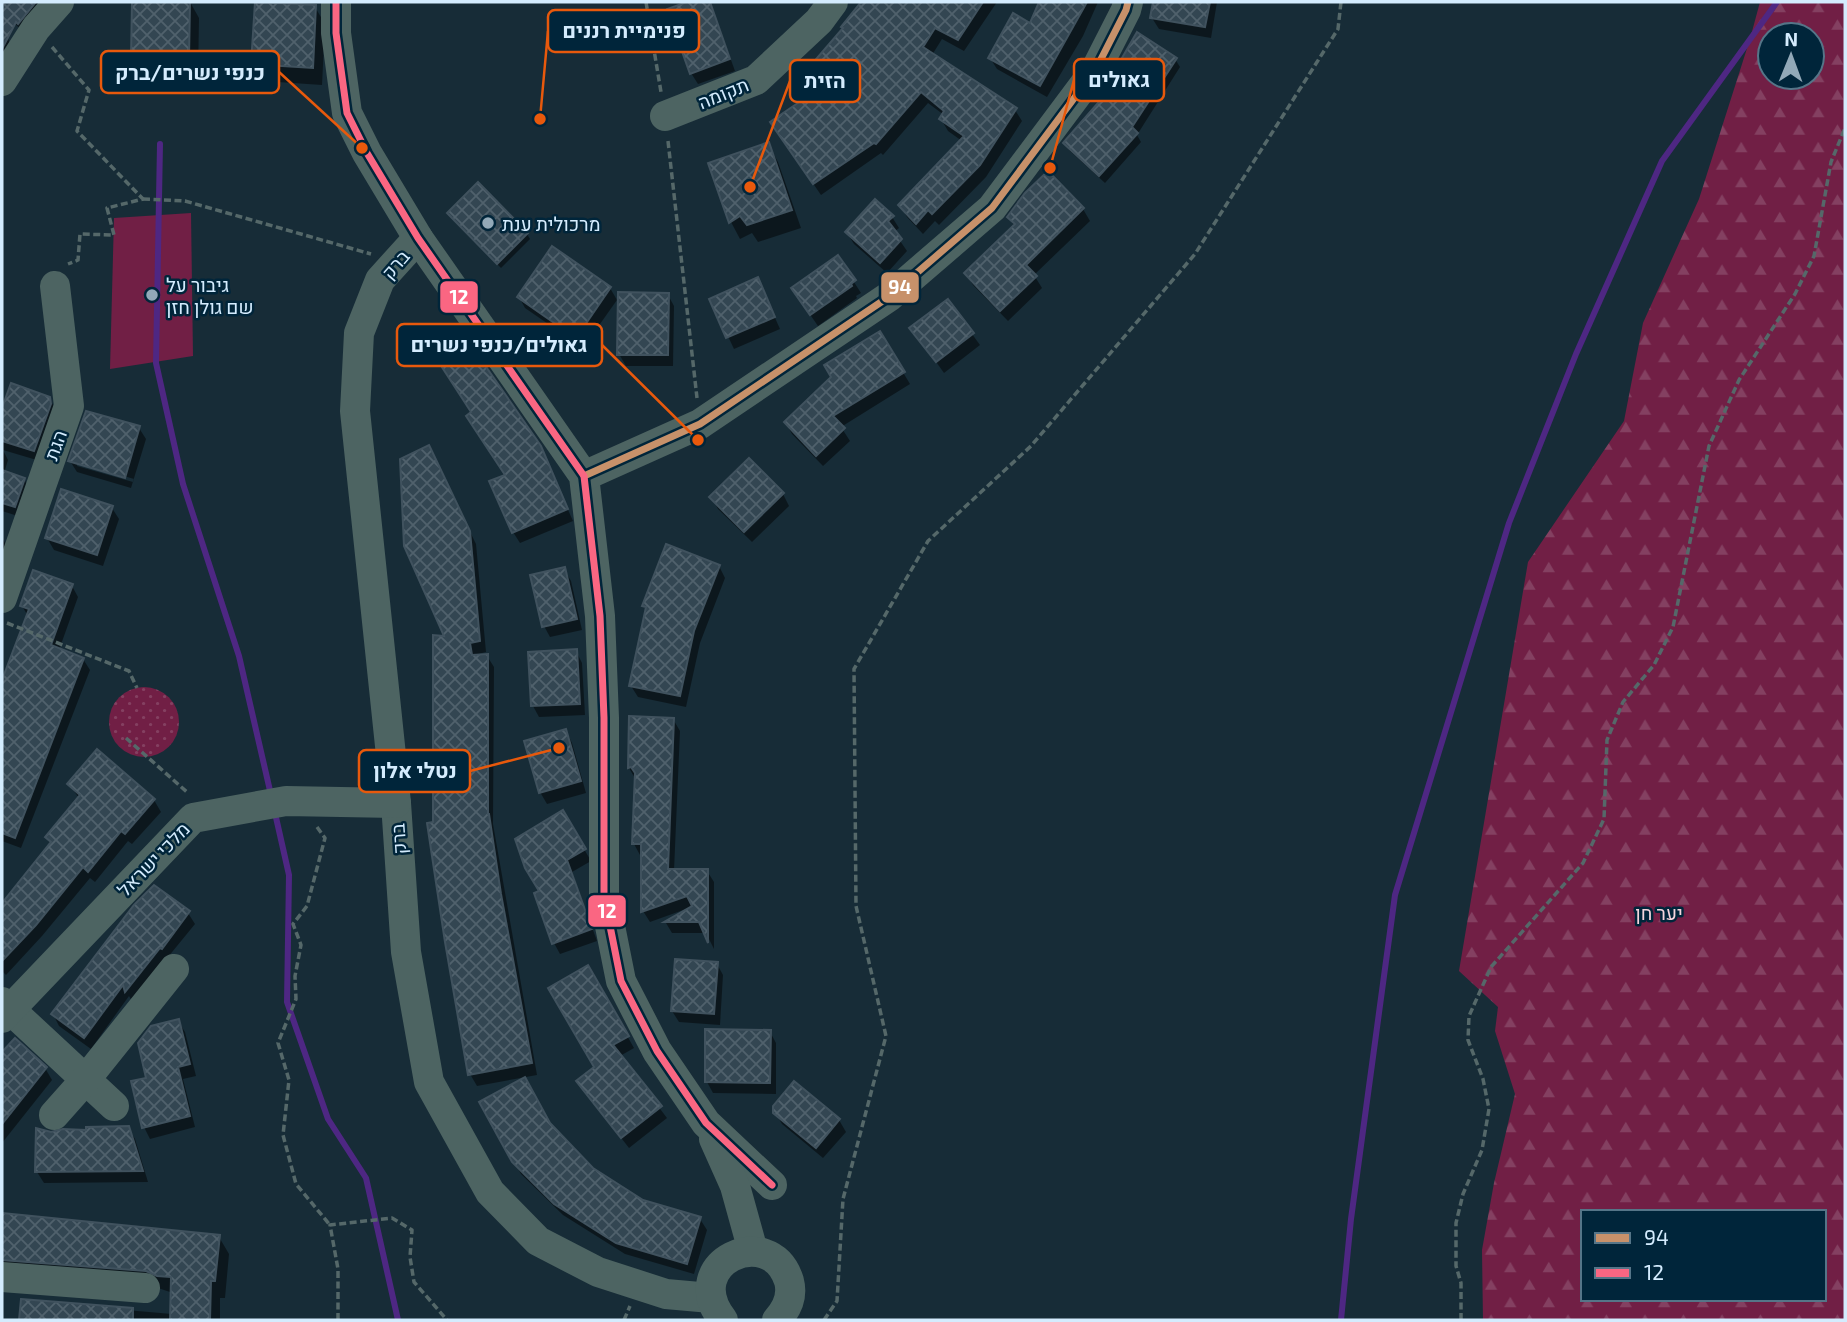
<svg xmlns="http://www.w3.org/2000/svg" width="1847" height="1322" font-family="'Exo 2',Heebo,sans-serif">
<style>
.forest{fill:url(#forest-firs);fill-rule:evenodd}
.park{fill:url(#park-dots)}
.pitch{fill:#711f45}
.shadow{fill:#0007;fill-rule:evenodd}
.lines{fill:none;stroke-linecap:round;stroke-linejoin:round}
.stream{stroke:#4e2783;stroke-width:6}
.building{fill:url(#building-cross-hatch);stroke:#40525e;stroke-width:2}
.path{stroke:#556869;stroke-width:3.5;stroke-dasharray:7 3.5;stroke-linecap:butt}
.minor{stroke:#4d6462;stroke-width:30}
.bus-1-casing{stroke:#00253a;stroke-width:12}
.bus-2-casing{stroke:#00253a;stroke-width:12}
.bus-1{stroke:#c7916a;stroke-width:7}
.bus-2{stroke:#fa6682;stroke-width:7}
.poi-dot{fill:#92a9b8;stroke:#00253a;stroke-width:2.5}
.labels{text-anchor:middle;dominant-baseline:central;stroke-width:5;stroke-linejoin:round;paint-order:stroke}
.street-label{font-size:19px;fill:#d4ecfe;stroke:#00253a}
.poi-label{font-size:19px;fill:#d4ecfe;stroke:#00253a;text-anchor:start}
.park-label{font-size:19px;fill:#f5d5dd;stroke:#00253a}
.leader{fill:none;stroke:#e8590c;stroke-width:2.5}
.callout-dot{fill:#e8590c;stroke:#00253a;stroke-width:2.5}
.callout{fill:#00253a;stroke:#e8590c;stroke-width:2.5}
.callout-label{font-size:21px;text-anchor:middle;font-weight:bold;fill:#d4ecfe}
.line-badge{stroke:#00253a;stroke-width:2.5}
.badge-label{font-size:19px;text-anchor:middle;font-weight:bold;fill:#fff}
</style>
<defs>
<pattern id="forest-firs" width="22" height="20" patternUnits="userSpaceOnUse" patternTransform="scale(1.75)"><rect width="22" height="20" fill="#711f45"/><path d="M5 1l3.5 6h-7zM16 11l3.5 6h-7z" fill="#844061"/></pattern>
<pattern id="park-dots" width="8" height="8" patternUnits="userSpaceOnUse" patternTransform="scale(1.75)"><rect width="8" height="8" fill="#711f45"/><path d="M2 2h.1M6 6h.1" fill="none" stroke="#844061" stroke-width="1.8" stroke-linecap="round"/></pattern>
<pattern id="building-cross-hatch" width="8" height="8" patternUnits="userSpaceOnUse" patternTransform="scale(1.75)"><rect width="8" height="8" fill="#334652"/><path d="M0 0l8 8M0 8l8-8" fill="none" stroke="#50616c"/></pattern>
</defs>
<rect width="100%" height="100%" fill="#172c37"/>
<path class="forest" d="M 1760,2 L 1845,2 L 1845,1320 L 1483,1320 L 1482,1250 L 1494,1183 L 1515,1094 L 1495,1031 L 1498,1007 L 1459,971 L 1528,562 L 1624,421 L 1643,323 L 1699,199 L 1750,39 ZM 1770,35 L 1812,35 L 1812,77 L 1770,77 ZM 1583,1212 L 1824,1212 L 1824,1299 L 1583,1299 Z"/>
<circle class="park" cx="144" cy="722" r="35"/>
<polygon class="pitch" points="191,213 193,356 110,369 114,218"/>
<g class="shadow">
<polygon points="2,2 52,2 25,34 2,10"/>
<polygon points="134,2 190,2 199,18 198,76 143,75 133,57"/>
<polygon points="693,2 710,2 735,71 698,84 691,73 669,10"/>
<polygon points="863,2 997,2 964,51 942,39 932,55 1015,110 1022,121 986,177 939,225 935,221 923,234 907,217 900,205 962,141 948,131 941,119 944,115 928,103 883,155 881,153 821,195 779,134 813,95 801,79 844,29 843,27"/>
<polygon points="1041,2 1098,2 1083,36 1047,97 997,69 990,58 1030,25"/>
<polygon points="1155,2 1217,2 1211,38 1159,29 1152,18"/>
<polygon points="315,7 325,24 322,85 263,81 253,64"/>
<polygon points="2,37 8,39 14,51 2,72"/>
<polygon points="1175,59 1180,67 1137,135 1141,142 1105,183 1070,151 1065,143 1112,89 1109,84"/>
<polygon points="768,144 778,162 801,228 758,242 752,233 740,239 731,222 710,164"/>
<polygon points="1047,174 1083,209 1090,221 1034,275 1042,288 1008,321 973,285 966,274 1015,227 1009,217"/>
<polygon points="449,214 527,234 530,239 501,268"/>
<polygon points="892,217 899,228 894,232 907,251 887,273 854,244 847,233"/>
<polygon points="838,257 861,293 856,296 857,298 818,326 800,300"/>
<polygon points="610,288 617,300 583,348 525,308 519,297"/>
<polygon points="763,291 780,329 734,349 711,300"/>
<polygon points="668,295 674,306 673,366 626,366 619,354"/>
<polygon points="948,301 980,345 944,373 912,328"/>
<polygon points="880,334 910,384 841,427 850,441 823,466 792,434 786,423"/>
<polygon points="12,385 49,398 56,410 40,461 3,450 8,460 4,473 24,479 30,490 21,517 2,511 2,414"/>
<path d="M 139,428 L 146,439 L 131,488 L 77,472 L 70,461 ZM 77,462 L 134,479 L 133,482 L 77,466 Z"/>
<polygon points="540,447 573,521 520,543 513,532"/>
<polygon points="434,458 476,544 486,652 478,654 478,656 487,656 494,667 493,824 537,1075 477,1086 470,1074 434,823 447,637"/>
<polygon points="749,461 783,494 789,506 752,542 718,509 712,498"/>
<polygon points="112,508 119,519 103,566 54,550 47,538"/>
<polygon points="2,538 10,550 2,574"/>
<polygon points="719,566 725,578 700,643 686,707 638,697 631,686 647,611 644,606"/>
<polygon points="564,569 571,581 582,630 550,637 544,626"/>
<polygon points="72,586 78,597 59,650 83,659 90,670 21,848 2,841 2,704 28,616 22,606"/>
<polygon points="576,651 582,663 585,715 539,717 533,706"/>
<polygon points="631,718 673,719 680,731 674,871 707,871 714,882 714,949 706,933 672,933 666,923 687,911 686,909 650,922 643,911 643,855 640,855 634,844 636,780 629,768"/>
<polygon points="566,731 572,743 586,793 547,804 540,792"/>
<polygon points="98,751 154,800 161,812 132,844 128,841 95,882 90,878 42,936 6,975 2,971 2,906 51,845 47,837 79,798 69,784"/>
<polygon points="563,813 591,861 572,872 597,941 560,954 554,943"/>
<polygon points="188,913 195,924 132,1001 129,996 91,1049 59,1026 53,1014"/>
<polygon points="717,964 723,975 720,1025 679,1022 672,1011"/>
<polygon points="588,967 634,1048 620,1056 667,1118 629,1148 578,1082 596,1068"/>
<polygon points="178,1021 185,1032 196,1076 183,1079 195,1127 150,1139 144,1127 148,1079"/>
<polygon points="770,1032 776,1043 776,1094 713,1093 707,1082"/>
<polygon points="15,1040 45,1068 52,1080 2,1143 2,1053"/>
<polygon points="482,1103 643,1202 700,1219 707,1230 694,1274 625,1254 563,1215 521,1174"/>
<polygon points="775,1112 839,1120 846,1132 823,1158 782,1124"/>
<polygon points="128,1128 135,1139 148,1182 44,1183 37,1172 51,1134"/>
<polygon points="2,1215 219,1237 229,1254 225,1298 220,1298 220,1320 21,1320 22,1301 172,1314 173,1293 158,1288 2,1275"/>
</g>
<g class="lines">
<g class="stream">
<polyline points="160,144 156,363 183,484 239,656 271,795"/>
<polyline points="275,813 289,875 287,1002 328,1119 366,1178 398,1320"/>
<polyline points="1341,1320 1351,1219 1395,895 1509,523 1576,354 1662,161 1777,2"/>
</g>
</g>
<g class="building">
<polygon points="2,2 36,2 18,24 16,22 2,49"/>
<polygon points="132,2 190,2 189,59 131,58"/>
<polygon points="255,2 316,5 313,68 251,64"/>
<polygon points="687,2 710,2 730,59 690,74 667,9"/>
<polygon points="861,2 983,2 958,40 935,28 923,47 1017,108 980,165 932,214 928,210 916,224 898,205 964,136 939,119 944,111 921,92 876,144 874,143 813,184 770,122 814,92 799,79 843,28 841,27"/>
<polygon points="1039,2 1087,2 1040,86 988,58 1013,13 1030,23"/>
<polygon points="1153,2 1210,2 1205,27 1150,18"/>
<polygon points="1137,32 1177,58 1132,127 1138,133 1099,176 1063,143 1112,87 1107,84"/>
<polygon points="769,142 792,210 747,225 740,216 729,223 708,163"/>
<polygon points="1048,171 1084,208 1026,265 1037,276 1000,311 964,273 1015,224 1007,217 1025,193"/>
<polygon points="478,182 528,233 497,264 447,213"/>
<polygon points="875,199 894,216 888,221 902,239 880,263 845,232"/>
<polygon points="552,246 611,287 576,338 517,297"/>
<polygon points="838,255 856,280 851,284 852,286 810,315 791,288"/>
<polygon points="758,277 775,317 726,338 709,299"/>
<polygon points="618,292 669,293 668,355 617,355"/>
<polygon points="948,299 974,333 936,362 909,328"/>
<polygon points="457,325 541,446 568,509 512,533 489,481 505,475 466,416 471,412 427,344"/>
<polygon points="880,331 905,372 833,416 845,428 816,456 784,422 831,377 824,365"/>
<polygon points="11,383 50,397 51,404 34,451 2,441 2,408"/>
<polygon points="86,411 140,426 125,478 68,461"/>
<polygon points="429,445 470,531 480,641 470,643 472,655 488,654 488,814 489,814 501,894 532,1063 468,1075 445,942 427,823 433,822 433,635 444,636 404,546 400,459"/>
<polygon points="749,458 784,493 744,532 709,497"/>
<polygon points="2,470 25,478 15,507 2,503"/>
<polygon points="61,489 113,506 97,555 45,538"/>
<polygon points="666,544 720,565 694,631 680,696 629,686 646,607 642,606"/>
<polygon points="565,567 577,619 542,627 530,575"/>
<polygon points="33,570 73,584 51,645 84,658 15,838 2,833 2,680 29,609 20,606"/>
<polygon points="577,649 580,704 531,706 528,652"/>
<polygon points="629,716 674,718 668,869 708,869 708,943 699,922 664,922 692,906 687,896 641,912 641,844 632,844 635,773 631,767 628,768"/>
<polygon points="566,729 581,781 539,793 524,741"/>
<polygon points="97,749 155,799 125,834 121,831 88,872 83,867 36,925 2,961 2,903 51,842 45,837 80,795 67,784"/>
<polygon points="563,810 586,849 567,860 592,929 552,944 534,893 539,891 525,868 515,839"/>
<polygon points="154,885 190,911 162,949 160,948 125,992 123,985 84,1038 51,1014 134,905"/>
<polygon points="675,959 718,962 714,1014 671,1011"/>
<polygon points="588,965 629,1036 613,1045 662,1106 621,1138 576,1081 594,1067 548,988"/>
<polygon points="179,1019 190,1064 178,1067 190,1116 142,1128 131,1081 146,1078 138,1043 151,1026"/>
<polygon points="705,1029 771,1030 770,1083 705,1082"/>
<polygon points="15,1038 47,1067 2,1124 2,1052"/>
<polygon points="525,1077 550,1123 593,1168 643,1200 701,1217 687,1264 616,1243 554,1204 512,1162 479,1102"/>
<polygon points="794,1081 840,1119 816,1148 773,1113 773,1106"/>
<polygon points="129,1126 143,1171 35,1172 36,1128 51,1132 63,1129 86,1130 86,1127"/>
<polygon points="2,1213 220,1235 215,1281 211,1281 210,1320 170,1320 171,1277 157,1276 146,1271 2,1260"/>
<polygon points="21,1299 133,1308 133,1320 19,1320"/>
</g>
<g class="lines">
<g class="path">
<polyline points="646,2 661,92"/>
<polyline points="52,47 89,90 77,131 143,199 107,208 114,235 80,234 78,260 68,264"/>
<polyline points="668,141 697,398"/>
<polyline points="143,199 185,201 371,254"/>
<polyline points="7,623 129,671 137,688"/>
<polyline points="126,738 188,793"/>
<polyline points="317,827 325,838 307,906 293,924 301,945 295,976 296,999 278,1043 289,1080 283,1135 296,1184 330,1225"/>
<polyline points="338,1320 338,1269 330,1225 392,1218 412,1230 410,1257 414,1282 447,1320"/>
<polyline points="624,1320 630,1306"/>
<polyline points="824,1320 837,1301 843,1199 886,1036 856,906 854,669 928,541 1031,446 1195,254 1338,29 1341,2"/>
<polyline points="1461,1320 1461,1283 1456,1266 1456,1223 1463,1194 1482,1150 1489,1109 1483,1079 1468,1040 1469,1016 1491,967 1583,863 1604,819 1607,740 1623,702 1654,665 1673,627 1709,446 1739,380 1795,294 1814,256 1831,162 1845,128"/>
</g>
<g class="minor">
<polyline points="336,2 336,33 347,113 367,153 418,238 584,476 600,616 604,718 604,896 621,981 657,1051 706,1123 772,1185"/>
<polyline points="2,81 36,28 59,2"/>
<polyline points="665,116 756,80 819,21 833,2"/>
<polyline points="418,238 380,280 359,333 355,411 396,803 406,952 429,1082 490,1192 538,1241 598,1272 666,1294 711,1298"/>
<polyline points="584,476 700,424 890,296 992,208 1096,69 1126,10 1128,2"/>
<polyline points="2,598 69,406 55,286"/>
<polyline points="2,1002 114,1106"/>
<polyline points="2,1018 193,818 286,801 396,803"/>
<polyline points="54,1115 86,1079 174,969"/>
<polyline points="714,1139 735,1186 753,1251"/>
<polyline points="2,1277 145,1288"/>
<path d="M 723,1320 C 678,1263 770,1221 789,1281 C 793,1296 787,1309 777,1320"/>
</g>
<defs>
<polyline id="bus-1" points="584,476 700,424 890,296 992,208 1096,69 1126,10 1128,2"/>
<polyline id="bus-2" points="336,2 336,33 347,113 367,153 418,238 584,476 600,616 604,718 604,896 621,981 657,1051 706,1123 772,1185"/>
</defs>
<use href="#bus-1" class="bus-1-casing"/>
<use href="#bus-2" class="bus-2-casing"/>
<use href="#bus-1" class="bus-1"/>
<use href="#bus-2" class="bus-2"/>
</g>
<g class="poi-dot">
<circle cx="488" cy="223" r="7"/>
<circle cx="152" cy="295" r="7"/>
</g>
<g class="labels">
<g class="street-label">
<text transform="translate(723 93) rotate(-22)">תקומה</text>
<text transform="translate(395 264) rotate(-49)">ברק</text>
<text transform="translate(55 445) rotate(-70)">הגת</text>
<text transform="translate(398 839) rotate(-94)">ברק</text>
<text transform="translate(153 859) rotate(-46)">מלכי ישראל</text>
</g>
<g class="poi-label">
<text x="502" y="223">מרכולית ענת</text>
<text x="166" y="284">גיבור על<tspan x="166" dy="22">שם גולן חזן</tspan></text>
</g>
<g class="park-label">
<text x="1659" y="912">יער חן</text>
</g>
</g>
<path class="leader" d="M540 119L548 31M362 148L279 72M1050 168L1074 80M750 187L790 81M698 440L602 345M559 748L470 771"/>
<g class="callout-dot">
<circle cx="540" cy="119" r="7"/>
<circle cx="362" cy="148" r="7"/>
<circle cx="1050" cy="168" r="7"/>
<circle cx="750" cy="187" r="7"/>
<circle cx="698" cy="440" r="7"/>
<circle cx="559" cy="748" r="7"/>
</g>
<g class="callout">
<rect x="548" y="10" width="151" height="42" rx="7"/>
<rect x="101" y="51" width="178" height="42" rx="7"/>
<rect x="1074" y="59" width="90" height="42" rx="7"/>
<rect x="790" y="60" width="70" height="42" rx="7"/>
<rect x="397" y="324" width="205" height="42" rx="7"/>
<rect x="359" y="750" width="111" height="42" rx="7"/>
</g>
<g class="callout-label">
<text x="624" y="38">פנימיית רננים</text>
<text x="190" y="80">כנפי נשרים/ברק</text>
<text x="1119" y="87">גאולים</text>
<text x="825" y="88">הזית</text>
<text x="499" y="352">גאולים/כנפי נשרים</text>
<text x="415" y="778">נטלי אלון</text>
</g>
<g class="line-badge">
<rect x="880" y="271" width="40" height="33" rx="7" fill="#c7916a"/>
<rect x="439" y="280" width="40" height="34" rx="7" fill="#fa6682"/>
<rect x="587" y="894" width="40" height="34" rx="7" fill="#fa6682"/>
</g>
<g class="badge-label">
<text x="900" y="294">94</text>
<text x="459" y="304">12</text>
<text x="607" y="918">12</text>
</g>
<rect width="1847" height="1322" fill="none" stroke="#d4ecfe" stroke-width="7"/>
<rect x="1581" y="1210" width="245" height="91" fill="#00253a" stroke="#557588" stroke-width="2"/>
<rect x="1595" y="1233" width="35" height="10" fill="#c7916a" stroke="#557588" stroke-width="2"/>
<text x="1644" y="1245" font-size="21" fill="#d4ecfe">94</text>
<rect x="1595" y="1268" width="35" height="10" fill="#fa6682" stroke="#557588" stroke-width="2"/>
<text x="1644" y="1280" font-size="21" fill="#d4ecfe">12</text>
<g transform="translate(1791 56) rotate(1)"><circle r="33" fill="#00253a" stroke="#557588" stroke-width="2"/>
<path d="M0-5L12 26L0 18L-12 26Z" fill="#92a9b8"/>
<text y="-10" font-size="19" font-weight="bold" text-anchor="middle" fill="#d4ecfe">N</text>
</g>
</svg>
